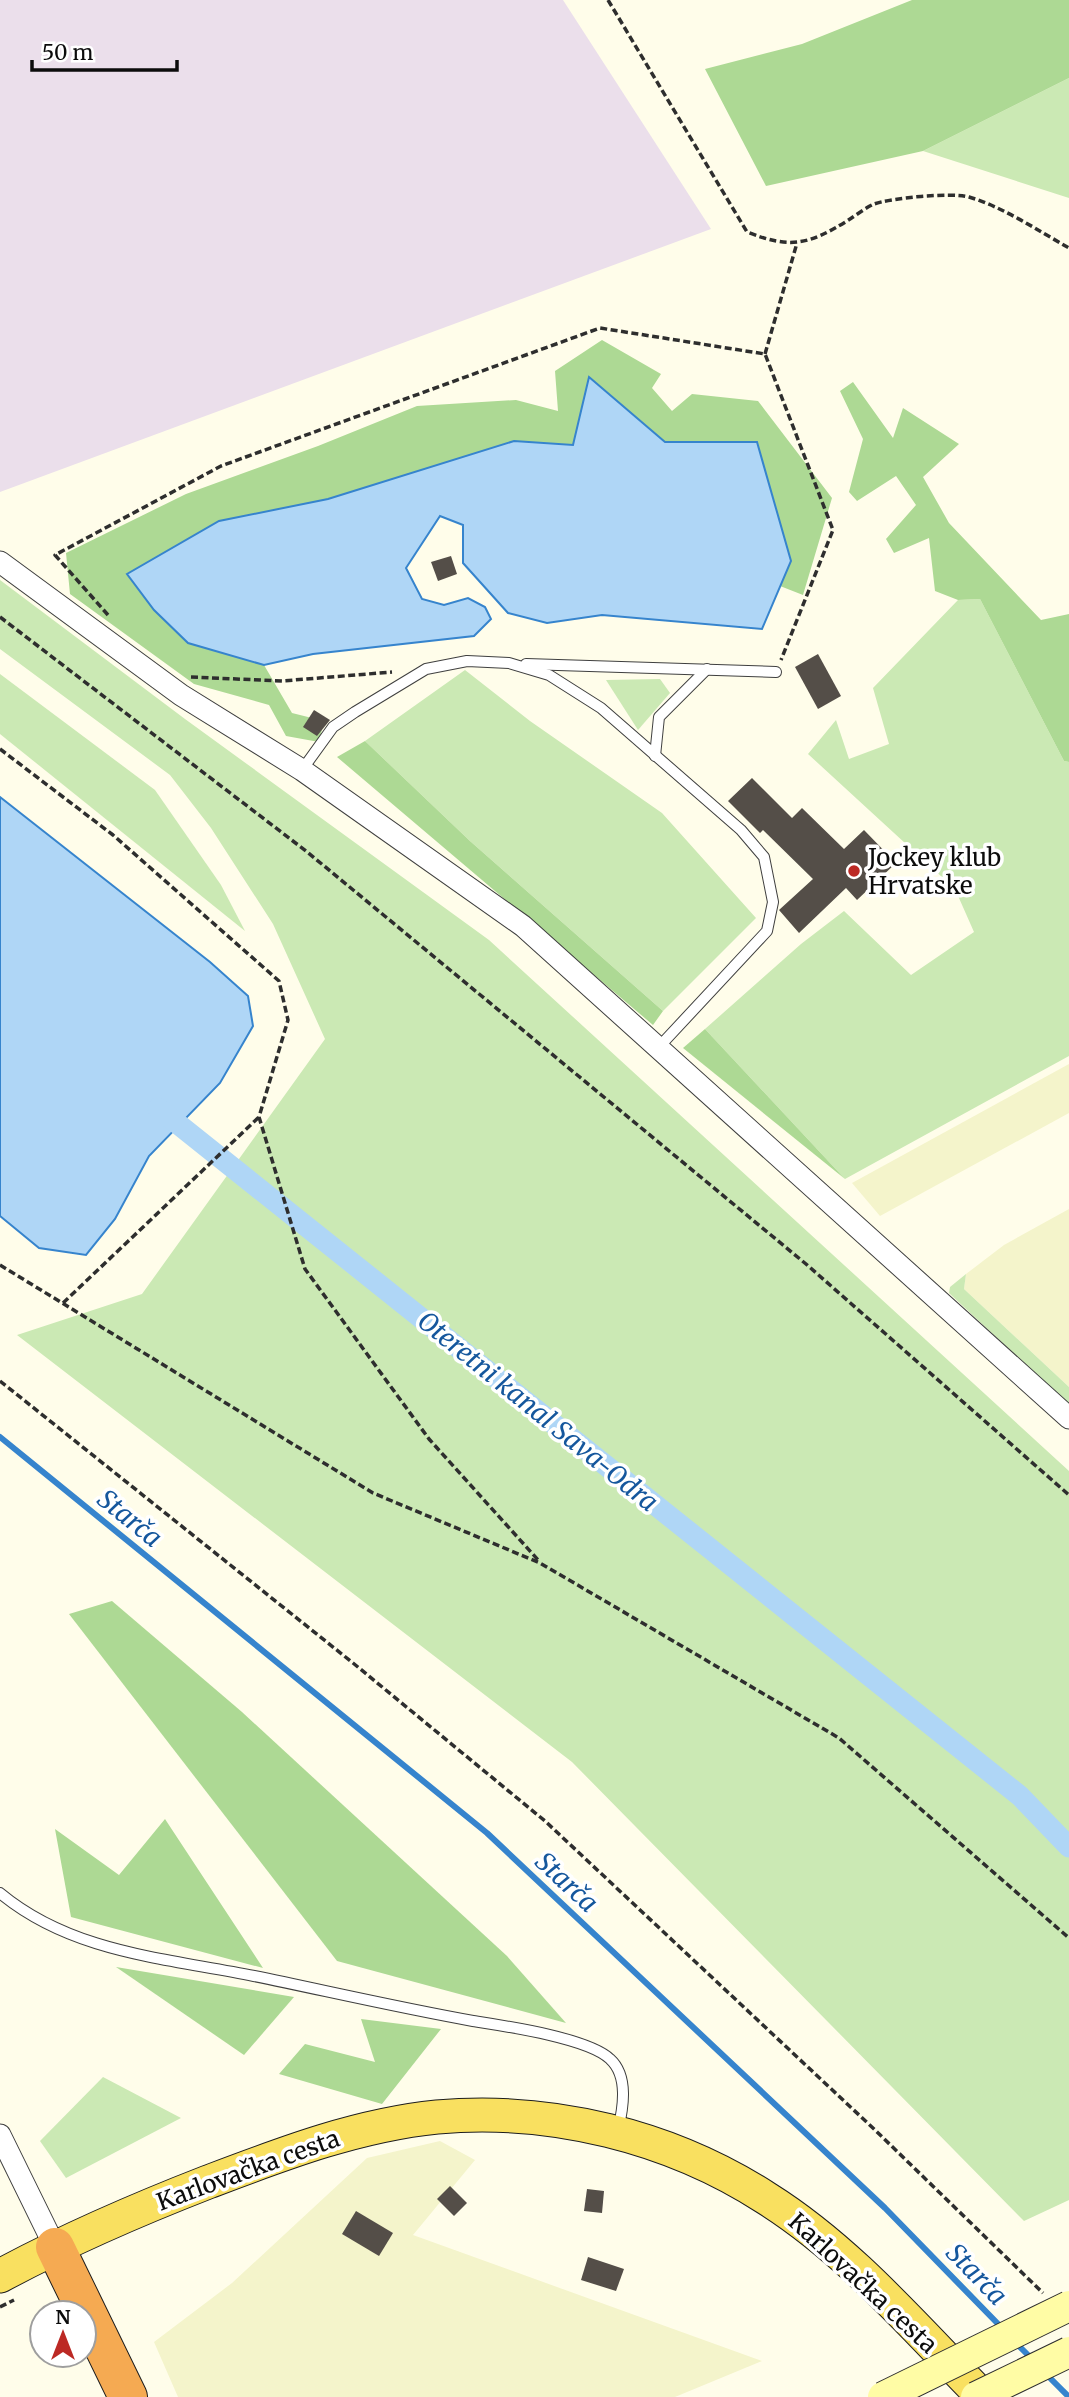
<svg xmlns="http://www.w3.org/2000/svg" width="1069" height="2397" font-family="Merriweather,serif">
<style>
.industrial{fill:#ebdfeb}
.farmland{fill:#f4f4cb}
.green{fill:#cbe9b4}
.forest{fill:#add994}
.water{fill:#afd6f6;stroke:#3684cd;stroke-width:2}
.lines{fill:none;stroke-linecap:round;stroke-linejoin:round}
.stream{stroke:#3684cd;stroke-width:6}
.canal{stroke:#afd6f6;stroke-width:21}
.building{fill:#544e48}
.lane-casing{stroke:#3f3f3f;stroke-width:12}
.street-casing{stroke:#3f3f3f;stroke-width:23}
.primary-casing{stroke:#1d1d1d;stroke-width:35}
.highway-casing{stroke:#1d1d1d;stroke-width:40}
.path{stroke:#2e2e2e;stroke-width:3.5;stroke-dasharray:7 3.5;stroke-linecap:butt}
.lane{stroke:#fff;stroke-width:10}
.street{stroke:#fff;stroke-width:21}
.primary{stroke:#f9e060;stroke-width:33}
.highway{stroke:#f5aa52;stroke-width:38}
.secondary-bridge-casing{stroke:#2e2e2e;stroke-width:32;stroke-linecap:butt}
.secondary-bridge{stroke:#fffca5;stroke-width:30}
.poi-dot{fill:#bc2924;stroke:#fff;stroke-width:2.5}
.labels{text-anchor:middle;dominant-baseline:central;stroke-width:7;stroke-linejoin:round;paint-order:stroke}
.poi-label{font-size:24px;fill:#0c0c0c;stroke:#fff;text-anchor:start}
.street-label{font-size:24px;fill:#0c0c0c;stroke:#fff}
.water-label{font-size:26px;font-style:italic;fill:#15579d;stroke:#fff}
</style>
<rect width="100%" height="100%" fill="#fffdea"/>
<polygon class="industrial" points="0,0 563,0 711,229 0,492"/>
<g class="farmland">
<polygon points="1069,1064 1069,1113 880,1216 852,1183"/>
<polygon points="1069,1209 1069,1387 964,1289 966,1274 1004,1245"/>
<polygon points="440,2141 475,2160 413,2235 762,2361 675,2397 178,2397 154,2342 232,2283 367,2158"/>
</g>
<g class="green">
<polygon points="1069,78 1069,198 923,151"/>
<polygon points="0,580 185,719 489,940 1069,1471 1069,2200 1024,2221 572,1762 17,1335 142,1294 325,1039 273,924 211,828 170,775 0,649"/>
<polygon points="980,599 1064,761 1069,762 1069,1056 845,1179 705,1029 801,944 844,911 911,975 974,932 955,889 808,754 836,720 849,759 889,744 873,688 958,600"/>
<polygon points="465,670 530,721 662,813 756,918 663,1011 470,841 365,741"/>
<polygon points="0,674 155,790 221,885 245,931 0,734"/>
<polygon points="660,679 670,693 638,730 606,680"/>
<polygon points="966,1274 964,1289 1069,1387 1069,1405 949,1293 950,1287"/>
<polygon points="103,2077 181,2118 66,2178 40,2141"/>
</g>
<g class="forest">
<polygon points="912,0 1069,0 1069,78 923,151 766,186 705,69 802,44"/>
<polygon points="602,340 661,374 652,388 672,411 692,394 758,401 832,498 803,595 780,586 791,561 757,442 665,442 589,378 573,445 514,441 328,499 219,521 188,643 264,665 292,713 324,721 319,742 286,736 269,705 194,684 70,594 66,553 186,494 318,446 417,406 516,400 558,411 555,371"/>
<polygon points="853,382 893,438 903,408 959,444 923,477 949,523 1041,620 1069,614 1069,762 1064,761 980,599 958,600 935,591 929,538 894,553 886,539 916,505 896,476 857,501 849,492 863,439 840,391"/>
<polygon points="365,741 470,841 663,1011 653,1025 337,757"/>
<polygon points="705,1029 845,1179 683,1048"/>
<polygon points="112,1601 242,1712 507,1956 566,2023 337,1961 69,1614"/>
<polygon points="165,1819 263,1968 71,1917 55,1829 119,1875"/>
<polygon points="116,1967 294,1997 244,2055"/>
<polygon points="361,2019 441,2029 382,2104 279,2074 305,2044 375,2062"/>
</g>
<g class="water">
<polygon points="589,377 665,442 757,442 791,561 762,629 602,615 547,623 508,613 463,563 463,525 440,516 406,568 422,599 444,605 468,598 485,607 491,619 474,636 313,654 264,665 188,643 154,610 127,574 219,521 328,499 514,441 573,445"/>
<polygon points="0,797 210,962 248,996 253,1026 220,1083 149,1156 115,1219 86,1255 39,1248 0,1216"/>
</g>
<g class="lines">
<g class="stream">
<polyline points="0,1437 487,1833 885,2208 1002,2328"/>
<polyline points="1014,2341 1034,2361"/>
<polyline points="1046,2374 1069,2397"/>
</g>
<polyline class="canal" points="158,1108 1020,1796 1069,1847"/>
</g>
<g class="building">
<polygon points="451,556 457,574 438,581 431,562"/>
<polygon points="818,654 841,696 818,709 795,667"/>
<polygon points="314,710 330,720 317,736 303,727"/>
<polygon points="752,778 792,818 802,808 844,849 864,830 896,863 857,900 846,888 799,933 779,910 813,879 763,830 760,833 728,801"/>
<polygon points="450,2186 467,2203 454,2216 437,2199"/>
<polygon points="587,2189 604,2191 602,2213 584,2211"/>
<polygon points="356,2211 393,2233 379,2256 342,2234"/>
<polygon points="588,2257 624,2269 616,2291 581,2280"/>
</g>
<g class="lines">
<defs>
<g id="lane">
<polyline points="526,664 776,672"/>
<polyline points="655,756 659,717 707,669"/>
<polyline points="302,770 333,727 355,712 426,669 467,661 509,663 549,675 601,708 741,830 764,857 773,902 767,931 658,1048"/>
<path d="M 0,1893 C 72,1953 166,1958 254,1976 C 327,1991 400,2008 473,2021 C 505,2026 588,2038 610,2059 C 629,2076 623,2109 618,2130"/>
</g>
<g id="street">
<polyline points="0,562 181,695 302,770 523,926 1069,1418"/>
<polyline points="0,2135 55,2247"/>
</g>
<path id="primary" d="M 0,2276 C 67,2240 136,2210 208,2182 C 282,2154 357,2125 437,2117 C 551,2107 670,2136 766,2198 C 849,2250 915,2328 983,2397"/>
<polyline id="highway" points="55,2247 128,2397"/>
</defs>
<use href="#lane" class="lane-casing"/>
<use href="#street" class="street-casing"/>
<use href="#primary" class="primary-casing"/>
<use href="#highway" class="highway-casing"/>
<g class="path">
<path d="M 608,0 L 747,232 C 790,249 808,245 847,221 C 855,216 865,208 874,204 C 891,198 952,192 969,197 C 1003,207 1039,231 1069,248"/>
<polyline points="765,354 797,243"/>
<polyline points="108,615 55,555 221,466 600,328 765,354 833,530 781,660"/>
<polyline points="0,617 306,851 806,1264 1069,1495"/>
<polyline points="191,677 282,681 392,672"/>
<polyline points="0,749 113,835 279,981 288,1020 259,1117 305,1269 429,1439 539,1561"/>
<polyline points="0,1265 373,1493 540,1563 839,1738 1069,1938"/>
<polyline points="63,1303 259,1117"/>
<polyline points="0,1381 353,1663 545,1821 874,2129 1043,2293"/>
<polyline points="0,2307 14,2300"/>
</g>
<use href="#lane" class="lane"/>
<use href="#street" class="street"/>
<use href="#primary" class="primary"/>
<use href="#highway" class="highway"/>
<defs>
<g id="secondary-bridge">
<polyline points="883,2397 1069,2306"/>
<polyline points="976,2397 1069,2352"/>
</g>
</defs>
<use href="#secondary-bridge" class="secondary-bridge-casing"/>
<use href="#secondary-bridge" class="secondary-bridge"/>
</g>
<circle class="poi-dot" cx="854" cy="871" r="7"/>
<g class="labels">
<g class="poi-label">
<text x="868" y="857">Jockey klub<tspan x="868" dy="28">Hrvatske</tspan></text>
</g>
<g class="street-label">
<text transform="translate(248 2170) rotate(-20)">Karlovačka cesta</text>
<text transform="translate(863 2283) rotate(43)">Karlovačka cesta</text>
</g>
<g class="water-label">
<text transform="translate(538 1411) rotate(39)">Oteretni kanal Sava-Odra</text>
<text transform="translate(130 1518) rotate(39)">Starča</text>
<text transform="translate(567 1882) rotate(43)">Starča</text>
<text transform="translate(977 2274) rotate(46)">Starča</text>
</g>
</g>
<g transform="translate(63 2334)"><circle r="33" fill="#ffffff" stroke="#9e9e9e" stroke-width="2"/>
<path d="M0-5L12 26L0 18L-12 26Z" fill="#bc2924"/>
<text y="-10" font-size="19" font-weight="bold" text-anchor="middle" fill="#0c0c0c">N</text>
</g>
<path d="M32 60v10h145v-10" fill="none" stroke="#0c0c0c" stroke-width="3.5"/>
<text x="42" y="60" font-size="21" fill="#0c0c0c" stroke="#ffffff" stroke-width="5" paint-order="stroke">50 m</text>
</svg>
